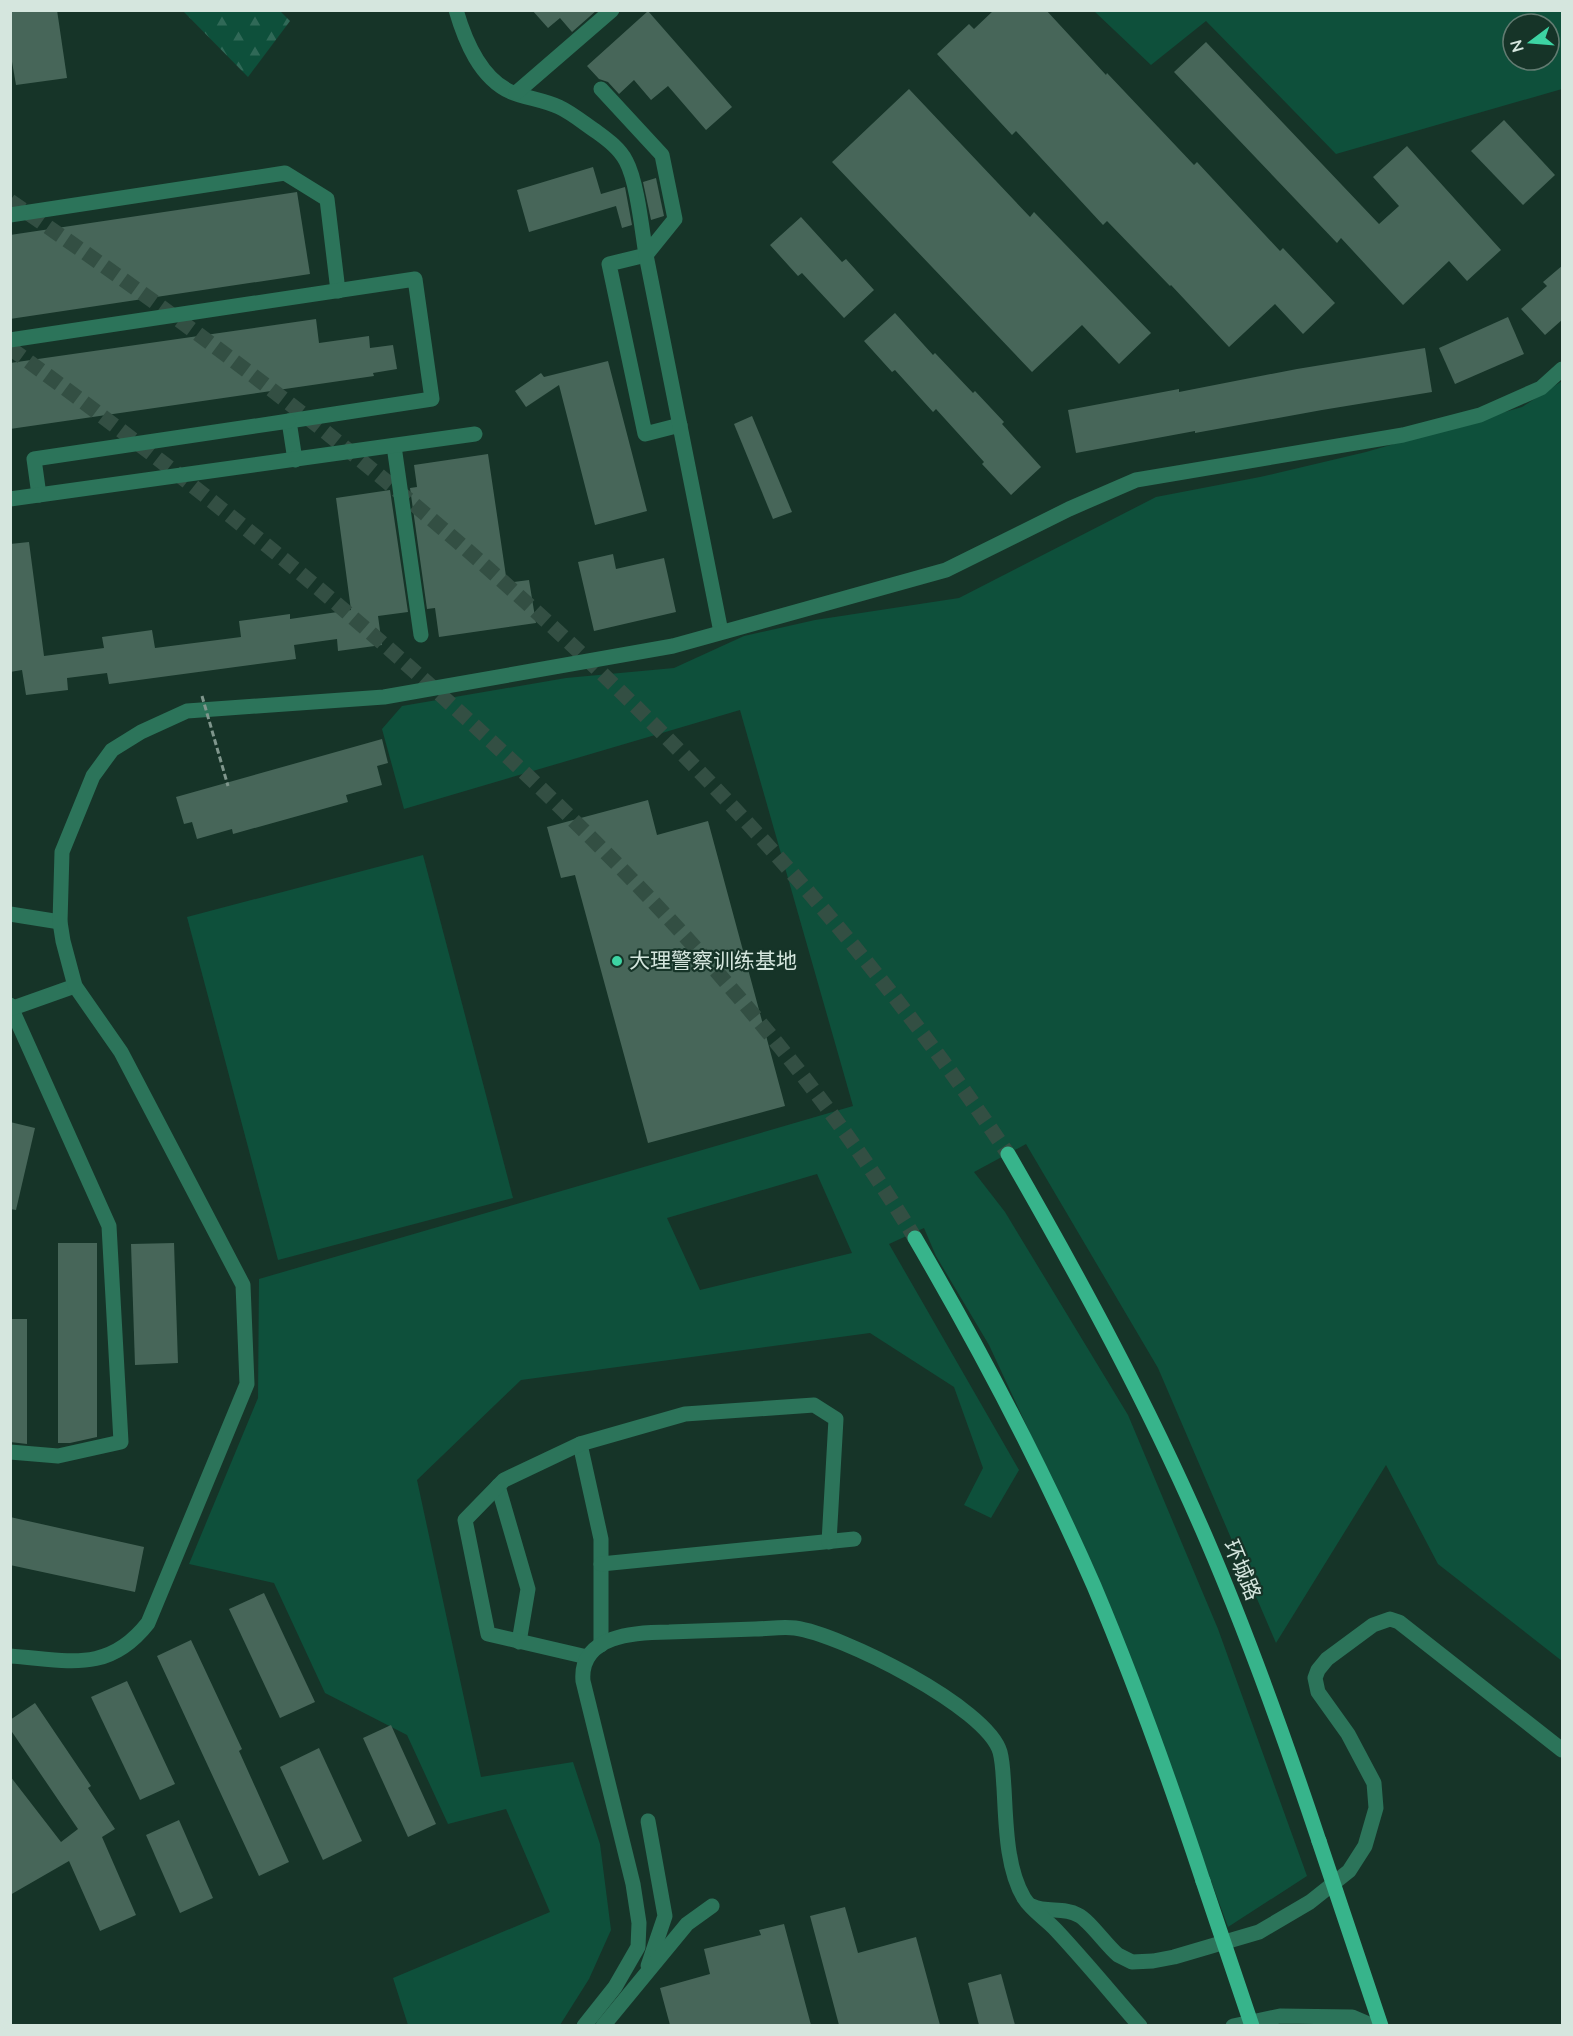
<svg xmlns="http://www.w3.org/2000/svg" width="1573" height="2036" font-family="'Nunito Sans','Noto Sans SC',sans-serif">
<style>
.green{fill:#0e503b;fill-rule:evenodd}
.forest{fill:url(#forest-firs)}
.building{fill:#476659}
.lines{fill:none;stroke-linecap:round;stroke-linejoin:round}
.major-tunnel{stroke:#334f43;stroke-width:15;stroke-dasharray:15 8;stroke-linecap:butt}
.minor{stroke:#2c745a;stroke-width:15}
.major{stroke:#37b48b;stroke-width:15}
.path-bridge{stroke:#7f968c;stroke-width:3;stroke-dasharray:6 3;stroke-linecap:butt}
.major-bridge{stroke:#37b48b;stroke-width:15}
.poi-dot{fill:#3dd4a3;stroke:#163428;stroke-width:2}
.labels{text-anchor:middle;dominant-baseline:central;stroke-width:4.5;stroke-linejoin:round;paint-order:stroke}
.poi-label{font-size:21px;fill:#d5e6de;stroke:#163428;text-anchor:start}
.street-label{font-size:21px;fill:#d5e6de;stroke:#163428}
</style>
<defs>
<pattern id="forest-firs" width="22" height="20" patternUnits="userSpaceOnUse" patternTransform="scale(1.5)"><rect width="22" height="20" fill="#0e503b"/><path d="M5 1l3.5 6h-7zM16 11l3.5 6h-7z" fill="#306957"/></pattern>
</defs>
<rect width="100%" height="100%" fill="#163428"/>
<g class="green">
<path d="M 1094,11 L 1562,11 L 1562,89 L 1336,154 L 1206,21 L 1151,65 ZM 1513,24 L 1549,24 L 1549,60 L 1513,60 Z"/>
<path d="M 1562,381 L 1562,1661 L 1438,1564 L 1386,1465 L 1276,1643 L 1158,1368 L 1026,1144 L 974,1172 L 1005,1212 L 1128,1415 L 1218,1629 L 1307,1876 L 1228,1927 L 1109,1603 L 989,1345 L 936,1256 L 924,1228 L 889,1244 L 1019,1470 L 991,1518 L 964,1505 L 983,1468 L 954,1387 L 870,1333 L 521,1380 L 417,1480 L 481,1777 L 573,1762 L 600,1844 L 611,1930 L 589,1979 L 560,2025 L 408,2025 L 393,1978 L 550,1912 L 506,1809 L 448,1824 L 407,1735 L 325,1693 L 274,1583 L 189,1564 L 258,1398 L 259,1279 L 853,1106 L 740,710 L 404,809 L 382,729 L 402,706 L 566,678 L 674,668 L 744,636 L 815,620 L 959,598 L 1156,497 L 1260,477 L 1366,452 L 1522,407 ZM 817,1174 L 852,1253 L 700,1290 L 667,1218 Z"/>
<polygon points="423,855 513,1198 278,1260 187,917"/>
</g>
<polygon class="forest" points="183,11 280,11 290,21 248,77"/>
<g class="building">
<polygon points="10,10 57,10 67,78 16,85 10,50"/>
<polygon points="532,10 597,10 572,32 560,18 548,28"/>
<polygon points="994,10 1046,10 1106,75 1107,73 1194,165 1197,162 1280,251 1283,248 1335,303 1303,334 1275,304 1229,347 1171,285 1170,286 1107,221 1103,225 1016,131 1012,135 937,54 969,24 974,29"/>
<polygon points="648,11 732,107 706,130 668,86 651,100 634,80 619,94 608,82 599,79 587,66"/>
<polygon points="1206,42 1379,224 1399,206 1373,177 1407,146 1501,250 1467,281 1449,261 1403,305 1341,238 1337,243 1174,72"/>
<polygon points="909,89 1030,217 1034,212 1151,333 1119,364 1082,325 1032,372 832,162"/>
<polygon points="1504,120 1555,175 1523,205 1471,151"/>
<polygon points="593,167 601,194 625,187 632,225 622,228 616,206 529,232 517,190"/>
<polygon points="656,178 664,216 651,220 643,182"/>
<polygon points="297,192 310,274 10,319 10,235"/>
<polygon points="801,217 842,262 846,259 874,290 844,318 802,273 798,276 770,245"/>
<polygon points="1563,265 1563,319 1545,335 1521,309 1547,286 1543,282"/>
<polygon points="895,313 933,355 935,353 973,393 975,391 1004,422 1002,424 1041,467 1011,495 982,464 984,462 936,409 933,412 895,370 892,372 864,341"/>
<polygon points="1508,317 1524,354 1455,384 1439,348"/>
<polygon points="316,319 319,343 369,336 370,348 393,345 397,369 373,373 374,376 10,429 10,363"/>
<polygon points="1425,348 1432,392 1322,410 1195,433 1195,431 1076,453 1068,410 1179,389 1179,392 1297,369"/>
<polygon points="608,361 647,511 595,525 559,385 526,407 515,391 541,373 544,377"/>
<polygon points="752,416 792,512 773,519 734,424"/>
<polygon points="488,454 507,583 529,580 536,623 439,637 435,608 427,609 410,488 417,487 414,465"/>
<polygon points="390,490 408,612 378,616 382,645 338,651 337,639 294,645 296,659 109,684 107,673 67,678 68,690 26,695 22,670 10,672 10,544 29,542 44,656 104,648 102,637 152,630 155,648 241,637 239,621 290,614 290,619 351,610 336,498"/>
<polygon points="613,554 616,569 664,558 676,612 594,631 578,562"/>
<polygon points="382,739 388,763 377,766 382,785 346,795 348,802 233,834 232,829 197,839 192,822 184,824 176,797"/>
<polygon points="648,800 657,835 708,821 785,1106 648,1143 575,875 561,878 547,827"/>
<polygon points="10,1122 35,1128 16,1210 10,1209"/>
<polygon points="58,1243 97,1243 97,1437 70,1443 58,1443"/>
<polygon points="174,1243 178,1363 135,1365 131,1244"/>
<polygon points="10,1319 27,1319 27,1444 10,1442"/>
<polygon points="10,1517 144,1547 135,1592 10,1565"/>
<polygon points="264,1593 315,1702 280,1718 229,1609"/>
<polygon points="191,1640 242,1749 239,1751 289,1862 259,1876 157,1656"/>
<polygon points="127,1681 175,1784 140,1800 91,1697"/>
<polygon points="35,1703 91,1786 88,1788 115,1829 102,1837 136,1915 100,1931 69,1861 10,1895 10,1776 61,1842 78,1829 10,1729 10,1720"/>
<polygon points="391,1725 436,1824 408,1837 363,1738"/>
<polygon points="319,1748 362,1841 323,1860 280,1767"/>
<polygon points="179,1820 213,1898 180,1913 146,1835"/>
<polygon points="845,1907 858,1953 916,1937 940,2025 839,2025 810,1916"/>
<polygon points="784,1924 811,2025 670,2025 660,1988 710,1974 704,1949 761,1935 759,1930"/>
<polygon points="1001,1974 1015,2025 979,2025 968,1983"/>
</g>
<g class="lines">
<g class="major-tunnel">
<path d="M 10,201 C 394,461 749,767 1008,1154"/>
<path d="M 10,348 C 192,480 367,622 529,777 C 674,916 810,1066 915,1238"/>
</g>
<g class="minor">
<path d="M 456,10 C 465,41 480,78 511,92 C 526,98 544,100 559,107 C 572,113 585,124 597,132 C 608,140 620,149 626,161 C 637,181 642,230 646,255 L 609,264 L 645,434 L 680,425"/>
<polyline points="601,89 662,155 675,219 646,255 721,632"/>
<polyline points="516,93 612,10"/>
<polyline points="10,215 285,173 327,199 338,291"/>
<polyline points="10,340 415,279 432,399 289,421 295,460"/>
<polyline points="394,446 421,635"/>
<polyline points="39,495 34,459 289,421"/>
<polyline points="10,499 475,434"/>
<polyline points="10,914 60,922"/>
<polyline points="10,1005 109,1226 121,1442 58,1456 10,1452"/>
<polyline points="13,1008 75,986"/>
<polyline points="580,1444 601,1539 601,1645"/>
<polyline points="498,1486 528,1589 519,1642"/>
<polyline points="601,1564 854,1539"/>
<path d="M 10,1656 C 68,1660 108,1674 148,1623 L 247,1384 L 243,1285 L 121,1052 L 75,986 L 63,941 L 60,922 L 62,852 L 93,776 L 112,750 L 141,732 L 187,711 L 384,697 L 673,646 L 946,570 L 1069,509 L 1136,480 L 1403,435 L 1480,415 L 1541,388 L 1562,369"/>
<polyline points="587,1657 488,1634 465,1520 504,1480 580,1444 685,1414 814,1405 836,1419 829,1542"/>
<polyline points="648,1821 665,1916 648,1966"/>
<path d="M 1032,1906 C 1046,1913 1064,1907 1078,1915 C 1089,1920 1106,1945 1118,1955 L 1132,1962 L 1153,1961 L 1174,1957 L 1259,1932 L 1310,1902 L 1349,1871 L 1365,1846 L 1376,1808 L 1374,1783 L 1348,1734 L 1318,1692 L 1315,1678 L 1318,1670 L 1327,1659 L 1373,1625 L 1390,1619 L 1399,1622 L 1562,1750"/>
<path d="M 584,2026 L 615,1987 L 638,1947 L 639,1923 L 633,1884 L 583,1681 C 579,1635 636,1632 669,1632 C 697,1631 726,1630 755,1629 C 768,1629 782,1626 795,1628 C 840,1634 987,1707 1000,1752 C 1003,1763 1003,1776 1004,1788 C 1006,1822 1006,1868 1024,1898 C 1032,1911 1046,1919 1056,1930 C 1085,1961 1112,1994 1140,2026"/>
<polyline points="603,2026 687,1924 712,1906"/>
<polyline points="1233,2026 1280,2016 1352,2017 1373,2026"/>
</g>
<g class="major">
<path d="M 1008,1154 C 1080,1279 1149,1406 1206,1538 C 1249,1638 1285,1739 1319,1841"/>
<path d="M 915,1238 C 981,1351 1042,1467 1094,1586 C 1135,1683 1170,1781 1203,1881"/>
</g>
<polyline class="path-bridge" points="202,696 228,786"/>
<g class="major-bridge">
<polyline points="1319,1841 1381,2026"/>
<polyline points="1203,1881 1252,2026"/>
</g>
</g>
<circle class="poi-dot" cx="617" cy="961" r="6"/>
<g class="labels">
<g class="poi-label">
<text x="629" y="961">大理警察训练基地</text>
</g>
<g class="street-label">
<text transform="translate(1242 1570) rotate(67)">环城路</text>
</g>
</g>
<rect width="1573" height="2036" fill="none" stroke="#d5e6de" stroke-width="24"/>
<g transform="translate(1531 42) rotate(254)"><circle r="28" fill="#163428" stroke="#627b71" stroke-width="1.5"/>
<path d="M0-4.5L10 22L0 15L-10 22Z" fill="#3dd4a3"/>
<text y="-9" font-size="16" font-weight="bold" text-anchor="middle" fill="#d5e6de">N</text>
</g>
</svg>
